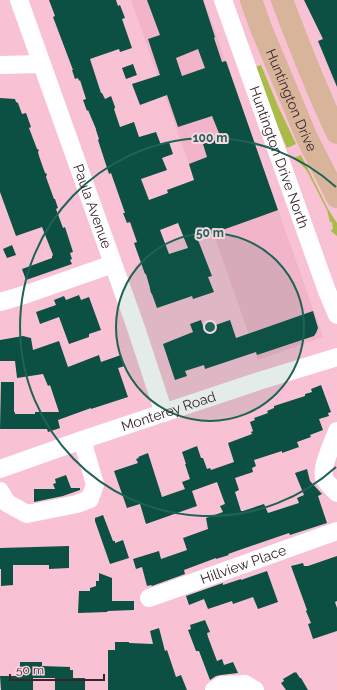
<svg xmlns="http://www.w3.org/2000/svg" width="337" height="690" font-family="Raleway,sans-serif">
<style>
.built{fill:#f1b4c9}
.green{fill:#aabb4a}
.building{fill:#0b5043;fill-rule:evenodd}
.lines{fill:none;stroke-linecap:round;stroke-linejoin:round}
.minor{stroke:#fff;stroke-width:18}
.major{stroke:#d8b49a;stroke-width:22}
.ring{fill:none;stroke:#1e6356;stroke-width:2}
.labels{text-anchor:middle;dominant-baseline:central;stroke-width:4;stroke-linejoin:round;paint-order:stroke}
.street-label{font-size:14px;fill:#39242b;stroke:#f8d6e1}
.centre{fill:#1e6356;stroke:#f8d6e1;stroke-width:2}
.ring-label{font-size:12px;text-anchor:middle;font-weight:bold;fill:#1e6356;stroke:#f8d6e1;stroke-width:4;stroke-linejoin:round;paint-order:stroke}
</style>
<rect width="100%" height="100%" fill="#f9c2d4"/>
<polygon class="built" points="131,0 204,0 323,337 258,360"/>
<g class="green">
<polygon points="261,65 278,106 296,144 287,148 275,121 255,67"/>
<polygon points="301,155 328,209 337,223 337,236 331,231 331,230 333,229 332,222 330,222 327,210 307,171 301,164 294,158"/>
</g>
<g class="building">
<path d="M 49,0 L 116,0 L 118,6 L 120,5 L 125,18 L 122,19 L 132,48 L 120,52 L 119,49 L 90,59 L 101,93 L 102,93 L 105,99 L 111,96 L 115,107 L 115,108 L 114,109 L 120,127 L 134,122 L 139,137 L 156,132 L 161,145 L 169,142 L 173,154 L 162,158 L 167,170 L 141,179 L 149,200 L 168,193 L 167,190 L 194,180 L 189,164 L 207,157 L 203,144 L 221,138 L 212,116 L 178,127 L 167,95 L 140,105 L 132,84 L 160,75 L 148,39 L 160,35 L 147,0 L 203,0 L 215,37 L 214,38 L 222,62 L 226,61 L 278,210 L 214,233 L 198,240 L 212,276 L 208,277 L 214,292 L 193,299 L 192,296 L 157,308 L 152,294 L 151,293 L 150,289 L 150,288 L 146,274 L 145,274 L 134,243 L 137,242 L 130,222 L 127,223 L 123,213 L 125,213 L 111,173 L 109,174 L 98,140 L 99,139 L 96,130 L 96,129 L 88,110 L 87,111 L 83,100 L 86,99 L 80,80 L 79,81 L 78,78 L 75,79 L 72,70 L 73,70 L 53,17 L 55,16 ZM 198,49 L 205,68 L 182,76 L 176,58 ZM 178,223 L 188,248 L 169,254 L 160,230 Z"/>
<polygon points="304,0 337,0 337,87 318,41 323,39"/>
<polygon points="133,64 137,75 126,79 122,68"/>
<polygon points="0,98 15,99 16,102 18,103 22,114 26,113 31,127 29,128 37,149 39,150 38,152 39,156 45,173 47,174 46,177 54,199 55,199 58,208 56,209 63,228 65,227 73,252 70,253 72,259 70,260 72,264 26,280 22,269 52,258 52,256 53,255 42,227 16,236 0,192"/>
<polygon points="12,245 16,255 7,258 3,249"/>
<polygon points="79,295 81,300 89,297 101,330 89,334 89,337 69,344 59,317 40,324 36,312 56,305 54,300 64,296 66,300"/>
<polygon points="313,311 318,328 316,333 314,336 257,355 256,352 205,369 204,365 185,371 187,376 175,380 163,344 193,332 190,324 201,320 204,329 230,320 236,338"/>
<polygon points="23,336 31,338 33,350 59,341 68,367 99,355 101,362 121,355 125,366 118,368 128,397 91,409 91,408 58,420 60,428 48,432 47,429 0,429 1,382 14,382 14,412 15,412 15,414 35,414 35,412 59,412 50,385 48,386 43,374 17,378 15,361 0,361 0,340"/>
<polygon points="321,385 331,412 328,413 329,416 319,419 323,430 310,435 311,437 297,442 299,447 282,453 282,451 254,460 256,466 252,468 253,472 235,478 239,490 235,492 241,511 243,511 264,504 268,513 299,503 297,498 304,495 295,473 307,469 310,481 322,494 318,496 327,523 290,535 289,533 228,554 229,555 216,559 216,558 184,570 185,574 152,586 151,585 147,586 142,567 136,569 133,559 159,551 161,559 187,550 183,538 208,529 206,518 223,512 220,506 225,504 217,482 192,491 197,506 146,524 140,504 127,508 114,471 138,463 136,459 139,458 138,457 148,453 162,497 185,489 182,482 190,479 185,464 186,464 182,452 197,446 201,458 203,458 207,469 210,468 211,470 234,462 228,443 252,434 251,432 253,431 250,422 255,420 254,418 268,413 267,411 274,408 274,406 305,396 305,394 312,392 311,389"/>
<polygon points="66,475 71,488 80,488 80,490 63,496 34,502 34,489 55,489 53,484 56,483 55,479"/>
<polygon points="103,515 113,541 115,541 115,543 123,540 129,558 110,564 95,521 95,518"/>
<polygon points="69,546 69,568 49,569 49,565 13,565 13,585 1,586 1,569 0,569 0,548"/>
<polygon points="337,556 337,601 335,602 337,608 337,631 313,639 308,624 311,623 306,611 307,610 291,566 303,563 304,566 308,566"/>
<polygon points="267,571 278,602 258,609 253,597 233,604 232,601 208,609 204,599 189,605 186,596 223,583 223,585 241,579 241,580"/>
<polygon points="99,573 112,578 112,601 134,601 134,610 108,611 107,612 78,613 79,591 90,591 90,588 96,586 96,581 99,581"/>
<polygon points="205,620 210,632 207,633 208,637 217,661 222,659 224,665 233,662 238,673 221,675 216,676 210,680 199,651 196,651 188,630 191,629 190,625"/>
<polygon points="159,628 165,651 167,650 176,677 181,675 187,690 108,690 108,650 115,650 115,642 129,642 129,643 153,644 150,631"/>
<polygon points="20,662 42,662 42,666 70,667 70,670 73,670 73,678 85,678 85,690 55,690 55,678 33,678 33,690 1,690 0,676 20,676"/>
<polygon points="295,672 295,673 296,672 300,678 301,678 308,690 286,690 281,683 284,681 283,679"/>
</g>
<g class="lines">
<g class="minor">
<path id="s1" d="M 19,0 L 135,325 L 164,413"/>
<path id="s2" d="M 223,0 L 327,291 L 337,315"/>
<polyline points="0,65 42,64"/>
<polyline points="0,302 24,295 113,264"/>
<path d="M 337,431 C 333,442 321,467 324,478 C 326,482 334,490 337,493"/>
<path id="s3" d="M 0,469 L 82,440 L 259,381 L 337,357"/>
<polyline points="0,491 7,503 27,514 77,504 90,499 95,484 82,440"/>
<path id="s4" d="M 149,598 L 337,531"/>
<polyline points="214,690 222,685 245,684 255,690"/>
</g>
<g class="major">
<path id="s5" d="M 251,0 L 261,28 L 307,138 L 337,197"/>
<path d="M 282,0 C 299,45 316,89 337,133"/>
</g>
</g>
<circle cx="210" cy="327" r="94" fill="#1e6356" fill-opacity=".12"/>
<g class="ring">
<circle cx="210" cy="327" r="94"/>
<path d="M336 467A189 189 0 1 1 336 187"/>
</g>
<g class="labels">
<g class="street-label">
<text stroke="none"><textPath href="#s5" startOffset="108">Huntington Drive</textPath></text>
<text stroke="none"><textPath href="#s2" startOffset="167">Huntington Drive North</textPath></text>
<text stroke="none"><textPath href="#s1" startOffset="219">Paula Avenue</textPath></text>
<text stroke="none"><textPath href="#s3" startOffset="178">Monterey Road</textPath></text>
<text stroke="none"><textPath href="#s4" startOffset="100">Hillview Place</textPath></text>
</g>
</g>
<circle cx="210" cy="327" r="6" class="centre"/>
<g class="ring-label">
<text x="210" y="142">100 m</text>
<text x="210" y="237">50 m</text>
</g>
<path d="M10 674v6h94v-6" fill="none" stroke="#39242b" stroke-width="2"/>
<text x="16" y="674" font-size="12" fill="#39242b" stroke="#f8d6e1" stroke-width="3" paint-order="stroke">50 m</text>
</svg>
